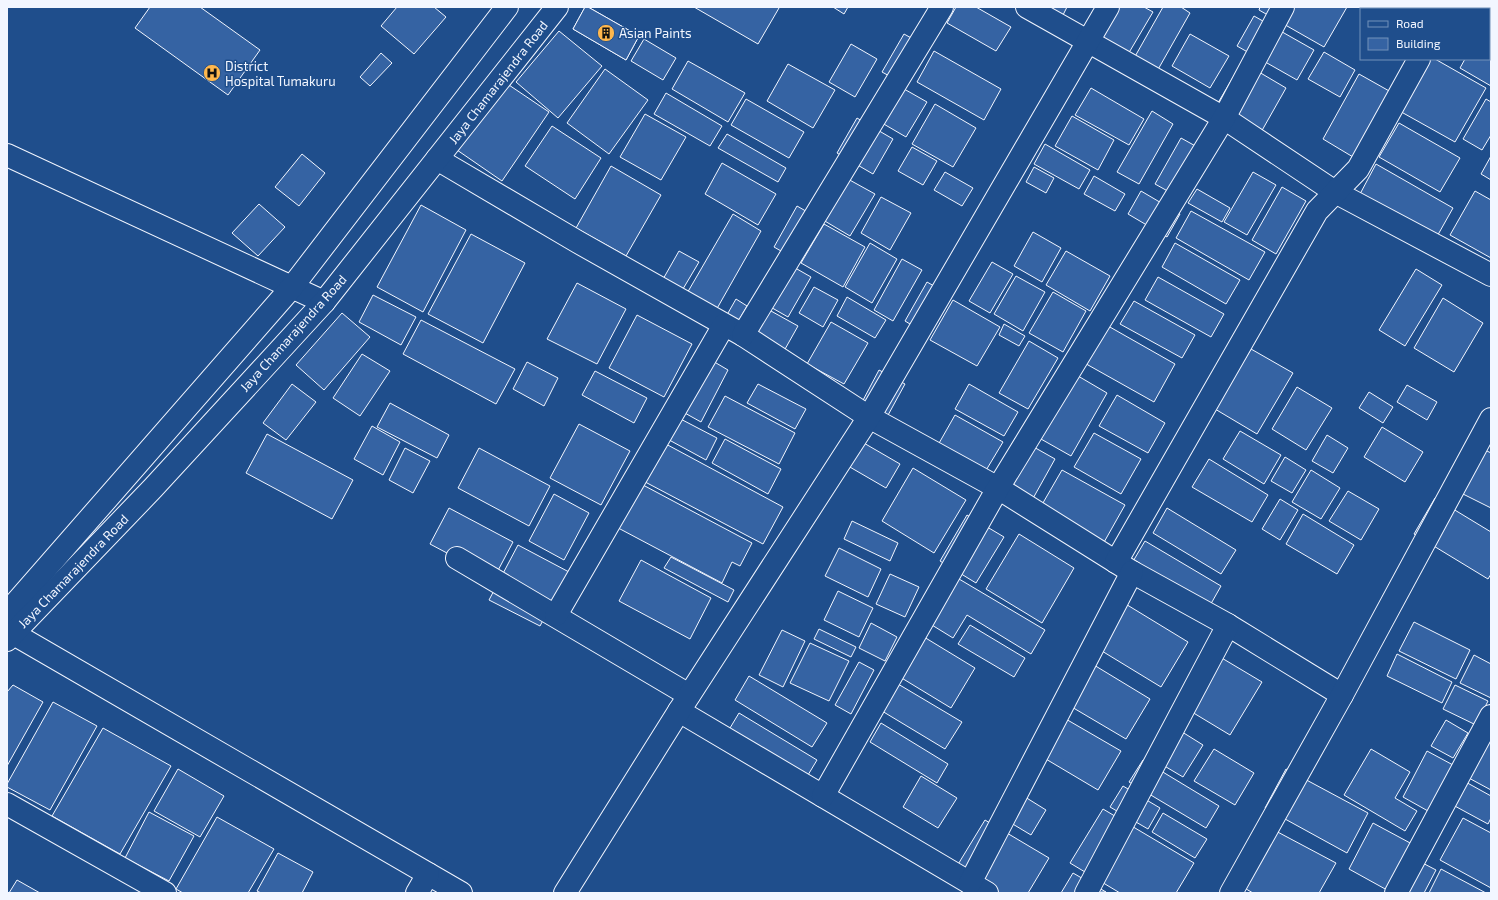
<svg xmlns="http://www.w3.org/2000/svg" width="1498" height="900" font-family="'Exo 2',sans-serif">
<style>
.building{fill:#3563a3;stroke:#f2f6ff}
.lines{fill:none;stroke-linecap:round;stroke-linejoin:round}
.minor-casing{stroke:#f2f6ff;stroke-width:24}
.tertiary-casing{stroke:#f2f6ff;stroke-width:24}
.secondary-casing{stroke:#f2f6ff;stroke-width:24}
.minor{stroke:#1f4e8c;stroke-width:22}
.tertiary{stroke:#1f4e8c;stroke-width:22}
.secondary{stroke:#1f4e8c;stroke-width:22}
.labels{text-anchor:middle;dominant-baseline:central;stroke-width:3;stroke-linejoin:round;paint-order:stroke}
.poi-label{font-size:13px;fill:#f2f6ff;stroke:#1f4e8c;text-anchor:start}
.street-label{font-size:13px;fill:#f2f6ff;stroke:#1f4e8c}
</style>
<rect width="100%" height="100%" fill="#1f4e8c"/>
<g class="building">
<polygon points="150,7 200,7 260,50 228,95 135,28"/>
<polygon points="397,7 434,7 446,17 414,54 381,26"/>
<polygon points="585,7 588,7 639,36 626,60 573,29"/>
<polygon points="585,7 588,7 639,36 626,60 573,29"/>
<polygon points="694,7 777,7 779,8 758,44"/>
<polygon points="833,7 848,7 844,14"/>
<polygon points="956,7 976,7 1011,27 996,51 947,23"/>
<polygon points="1036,7 1067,7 1060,21"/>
<polygon points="1102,7 1144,7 1153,12 1127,56 1087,33"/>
<polygon points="1163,7 1181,7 1190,13 1156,73 1133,60"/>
<polygon points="1260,7 1347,7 1324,47 1259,10"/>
<polygon points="1254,16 1314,50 1297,80 1237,46"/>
<polygon points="1489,19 1491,20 1491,86 1460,68 1465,59 1489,59"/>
<polygon points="559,31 602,66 558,118 516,82"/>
<polygon points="904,34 926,46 904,84 882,72"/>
<polygon points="1190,34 1229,56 1210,88 1172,66"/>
<polygon points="644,39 676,58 663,80 631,61"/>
<polygon points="851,44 877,59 855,97 829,82"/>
<polygon points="934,51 1001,89 984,120 917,82"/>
<polygon points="1324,52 1355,70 1340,97 1308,79"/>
<polygon points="381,53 392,63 370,86 360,77"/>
<polygon points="1424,59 1435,59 1486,88 1455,142 1396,109"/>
<polygon points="688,61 745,93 728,122 672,89"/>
<polygon points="1242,62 1286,88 1260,134 1215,108"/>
<polygon points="788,64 835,90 813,128 767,101"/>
<polygon points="605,69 648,100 609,154 567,123"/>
<polygon points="1359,74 1391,92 1353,157 1323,139"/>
<polygon points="503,81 549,112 502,181 457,150"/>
<polygon points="890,81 927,102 906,137 870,116"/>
<polygon points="1091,88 1144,119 1129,145 1075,115"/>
<polygon points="666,93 722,126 710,146 654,114"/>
<polygon points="746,99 804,132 789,158 731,125"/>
<polygon points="1486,99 1491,102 1491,135 1482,150 1463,139"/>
<polygon points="935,104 976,128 953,167 912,144"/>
<polygon points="1152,111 1173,124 1139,184 1117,172"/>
<polygon points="645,114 686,137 661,180 620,157"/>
<polygon points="1072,116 1114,140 1098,170 1055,146"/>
<polygon points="857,118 893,139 873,174 837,153"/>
<polygon points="1399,123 1460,158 1440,192 1379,157"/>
<polygon points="552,126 601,158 575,199 525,166"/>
<polygon points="727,134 786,168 778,182 718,148"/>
<polygon points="1181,138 1199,148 1173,194 1155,184"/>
<polygon points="1045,144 1090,170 1079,189 1034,164"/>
<polygon points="912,147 937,161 923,185 898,171"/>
<polygon points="302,154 325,173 299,206 275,187"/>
<polygon points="1491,156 1491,180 1481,174"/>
<polygon points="722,163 776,194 758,225 705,194"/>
<polygon points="1376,164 1453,208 1435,240 1360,194"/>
<polygon points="611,166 661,195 626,256 576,228"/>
<polygon points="1034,167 1054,178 1046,193 1026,182"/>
<polygon points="945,172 973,188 962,206 934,190"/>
<polygon points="1253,172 1276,185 1247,235 1224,222"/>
<polygon points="837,173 875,194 850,236 813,214"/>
<polygon points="1094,176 1125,194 1115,211 1084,194"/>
<polygon points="1282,187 1306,201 1276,254 1252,240"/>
<polygon points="1197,189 1230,208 1222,222 1188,203"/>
<polygon points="1141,191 1180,214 1167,237 1128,214"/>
<polygon points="1475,191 1491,200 1491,258 1450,235"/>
<polygon points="881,197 911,213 890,250 861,233"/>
<polygon points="259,204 285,227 258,256 232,233"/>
<polygon points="421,205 466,230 423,312 377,287"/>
<polygon points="797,206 818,218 795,259 774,247"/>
<polygon points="1191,211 1265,252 1249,280 1176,238"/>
<polygon points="733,214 761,231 715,312 686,295"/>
<polygon points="824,224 865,247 843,287 801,263"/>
<polygon points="1033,232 1061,248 1042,282 1014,266"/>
<polygon points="471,234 525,263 483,343 428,314"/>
<polygon points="870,243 897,259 872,303 845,287"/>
<polygon points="1175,243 1240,280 1226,304 1162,267"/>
<polygon points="679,251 699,262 677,299 658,288"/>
<polygon points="1066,251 1110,276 1090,311 1046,285"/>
<polygon points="902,259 922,270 893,321 874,310"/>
<polygon points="783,261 811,277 788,317 760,301"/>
<polygon points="992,262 1013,274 990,313 969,301"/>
<polygon points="1416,269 1442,285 1405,346 1379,330"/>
<polygon points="1016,276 1045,292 1023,331 994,314"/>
<polygon points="1158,277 1224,314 1211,337 1145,300"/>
<polygon points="927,282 948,294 925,333 905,321"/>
<polygon points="577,283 626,309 597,364 547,339"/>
<polygon points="814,287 838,300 823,327 799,313"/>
<polygon points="1053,292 1086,311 1063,352 1029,333"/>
<polygon points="373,295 416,317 401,345 359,322"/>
<polygon points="847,297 886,320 875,338 837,316"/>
<polygon points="1443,298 1483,323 1454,372 1414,348"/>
<polygon points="736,299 747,306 735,327 724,320"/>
<polygon points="953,300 1000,327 977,366 930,340"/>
<polygon points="753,301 798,326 780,358 735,333"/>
<polygon points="1134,301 1195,335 1182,358 1120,324"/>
<polygon points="342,313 370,337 324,390 296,365"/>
<polygon points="637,315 692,344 664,397 609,368"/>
<polygon points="1094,318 1175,364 1154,402 1072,356"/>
<polygon points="421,320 515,369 496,404 403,354"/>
<polygon points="831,322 868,343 844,384 807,364"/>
<polygon points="1004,324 1025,336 1019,346 999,335"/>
<polygon points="1029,341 1058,358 1028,409 999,393"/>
<polygon points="1251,349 1293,373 1257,434 1215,409"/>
<polygon points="362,354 390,371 360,416 333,398"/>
<polygon points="711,360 728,370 701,422 683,412"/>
<polygon points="527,362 558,378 544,406 513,389"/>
<polygon points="1061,366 1107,393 1071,456 1025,430"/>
<polygon points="879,370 905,384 887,417 861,404"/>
<polygon points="595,371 647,398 634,423 582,395"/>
<polygon points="292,384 316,402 286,440 263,423"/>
<polygon points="758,384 806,409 795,429 747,403"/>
<polygon points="969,384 1018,412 1004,436 955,409"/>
<polygon points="1407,385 1437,402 1427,420 1397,402"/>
<polygon points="1297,387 1332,408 1306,450 1272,429"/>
<polygon points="1369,392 1393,407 1383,423 1359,408"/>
<polygon points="1117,395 1165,423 1148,453 1099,426"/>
<polygon points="725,396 795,433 779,464 708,427"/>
<polygon points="390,403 449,435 437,458 377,427"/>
<polygon points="671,414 717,438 706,460 660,435"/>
<polygon points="955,415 1003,442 985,472 938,445"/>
<polygon points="579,424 630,451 601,505 550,478"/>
<polygon points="372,426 400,442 383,475 354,459"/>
<polygon points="1382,427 1423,452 1405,482 1364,457"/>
<polygon points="1240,431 1281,455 1264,484 1223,459"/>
<polygon points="1094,433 1141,459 1121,494 1074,467"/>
<polygon points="267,434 353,480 332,519 246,473"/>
<polygon points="850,435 900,464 886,488 836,459"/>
<polygon points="1327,435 1348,448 1333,473 1312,461"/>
<polygon points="651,436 783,507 763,544 630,474"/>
<polygon points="1016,437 1055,459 1031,502 991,480"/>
<polygon points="725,439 781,469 768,494 712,463"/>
<polygon points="405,448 430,461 413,493 389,480"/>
<polygon points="479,448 550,486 529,526 458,488"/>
<polygon points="1483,449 1491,453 1491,508 1461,493"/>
<polygon points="1285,457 1306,470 1292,493 1271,481"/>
<polygon points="1209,459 1268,495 1252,522 1192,487"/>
<polygon points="913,468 966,500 934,553 882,521"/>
<polygon points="1062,470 1125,505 1103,544 1040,508"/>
<polygon points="1311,470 1340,488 1321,519 1292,502"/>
<polygon points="628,477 752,543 740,566 732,562 722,583 605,521"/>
<polygon points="1348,491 1379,509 1361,540 1329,521"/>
<polygon points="554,494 589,513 564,560 529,541"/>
<polygon points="1435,498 1491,532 1491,574 1488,579 1414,534"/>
<polygon points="1280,499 1298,510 1280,540 1262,529"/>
<polygon points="449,508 513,542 494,578 430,544"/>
<polygon points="1167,508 1236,550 1221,574 1153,533"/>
<polygon points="1303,514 1354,545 1337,574 1286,544"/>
<polygon points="967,515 1004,537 976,583 940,561"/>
<polygon points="852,521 898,543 890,561 844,539"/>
<polygon points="1019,534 1074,568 1042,623 986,589"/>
<polygon points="1145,541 1221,586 1208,609 1132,563"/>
<polygon points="518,545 569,572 540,626 489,600"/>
<polygon points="839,548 881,569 868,597 825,576"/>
<polygon points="671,557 734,590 728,602 664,568"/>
<polygon points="641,560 711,598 690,639 619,601"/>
<polygon points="890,574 919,587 905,617 876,604"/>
<polygon points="954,576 1045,630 1031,654 967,615 953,638 927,622"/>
<polygon points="838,591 873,608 859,637 824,620"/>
<polygon points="1124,603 1188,642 1161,687 1097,648"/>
<polygon points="1414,622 1470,650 1456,679 1399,651"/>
<polygon points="871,623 897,637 885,661 859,648"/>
<polygon points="970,625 1025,658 1014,677 958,644"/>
<polygon points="819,629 856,647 851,657 814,639"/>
<polygon points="782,630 805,641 783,687 759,675"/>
<polygon points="924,637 975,668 951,708 900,677"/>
<polygon points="810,643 849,661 829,701 790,683"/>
<polygon points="1210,651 1262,682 1230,735 1177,703"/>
<polygon points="1397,654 1452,682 1442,703 1387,676"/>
<polygon points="1474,655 1491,664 1491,698 1460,683"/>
<polygon points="859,662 874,670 851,714 835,705"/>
<polygon points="1089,662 1150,699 1126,739 1065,703"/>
<polygon points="749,676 827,723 812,747 735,700"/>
<polygon points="898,684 962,722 945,749 882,711"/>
<polygon points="13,685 43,702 7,766 7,692"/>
<polygon points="1455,685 1488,701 1476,725 1443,709"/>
<polygon points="53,702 97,726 50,810 7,787 7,784"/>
<polygon points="1490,704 1491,705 1491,790 1454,770"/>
<polygon points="1052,711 1121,751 1098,790 1029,749"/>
<polygon points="739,713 817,760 802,785 724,738"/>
<polygon points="1446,720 1468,733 1453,758 1431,746"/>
<polygon points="881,723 948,764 937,783 870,742"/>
<polygon points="1171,725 1203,745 1183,777 1151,758"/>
<polygon points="103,728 171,766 120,854 52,816"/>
<polygon points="1214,749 1254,773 1235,805 1194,781"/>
<polygon points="1371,749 1410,772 1395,798 1417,811 1405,831 1344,795"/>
<polygon points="1427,751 1453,765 1428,811 1403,797"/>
<polygon points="1143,760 1219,806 1206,828 1129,782"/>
<polygon points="178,769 224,796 200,837 154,811"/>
<polygon points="1286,769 1368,813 1347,853 1265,808"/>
<polygon points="1453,775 1491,796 1491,818 1488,824 1440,798"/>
<polygon points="921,776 957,798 938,828 903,807"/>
<polygon points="1123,786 1160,808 1148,829 1110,807"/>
<polygon points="1017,792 1046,810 1031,835 1001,817"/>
<polygon points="1103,809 1194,863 1176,893 1120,893 1070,863"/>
<polygon points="149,812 194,836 169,881 125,858"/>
<polygon points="1163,813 1207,839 1195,858 1152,832"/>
<polygon points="217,817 274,849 248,893 183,893 176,889"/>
<polygon points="1463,818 1491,833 1491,888 1440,860"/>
<polygon points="985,820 1049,858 1028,893 991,893 954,871"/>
<polygon points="1373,823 1412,844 1387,890 1349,869"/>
<polygon points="1272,829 1336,863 1319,893 1253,893 1241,886"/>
<polygon points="278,853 313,872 302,893 261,893 257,891"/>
<polygon points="1413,858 1436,870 1424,893 1394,893"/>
<polygon points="1441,869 1486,893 1429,893"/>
<polygon points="1073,873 1106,892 1061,893"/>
<polygon points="17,880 40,893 9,893"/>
</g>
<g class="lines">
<defs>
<g id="minor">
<polyline points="1027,7 1224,118 1335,192 1491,275"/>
<polyline points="1448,9 1450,7"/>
<polyline points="437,159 578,242 743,335 869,417 998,488 1132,572 1228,625 1342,695"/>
<polyline points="743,335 942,7"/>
<polyline points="457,558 689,695"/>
<polyline points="1116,562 1317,211 1358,169 1419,59"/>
<polyline points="556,615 724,325"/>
<polyline points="7,630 461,893"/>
<polyline points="679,711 987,893"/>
<polyline points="823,796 998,488 1224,118 1283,7"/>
<polyline points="7,804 165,893"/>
<polyline points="970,883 1132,572"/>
<polyline points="417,893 428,874"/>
<polyline points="565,893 679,711 869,417 1108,7"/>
<polyline points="1086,893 1228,625"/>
<polyline points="1231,893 1342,695 1491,419"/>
<polyline points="1396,893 1491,716"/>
</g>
<polyline id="tertiary" points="7,155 324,302"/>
<g id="secondary">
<polyline points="7,613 292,287 507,7"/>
<polyline points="7,640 153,488 324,302 557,7"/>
</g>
</defs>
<use href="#minor" class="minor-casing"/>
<use href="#tertiary" class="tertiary-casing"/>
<use href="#secondary" class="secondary-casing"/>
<use href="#minor" class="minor"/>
<use href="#tertiary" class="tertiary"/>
<use href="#secondary" class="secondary"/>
</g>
<defs>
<symbol id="building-disc" viewBox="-11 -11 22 22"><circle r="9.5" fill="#ffb74d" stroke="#1f4e8c"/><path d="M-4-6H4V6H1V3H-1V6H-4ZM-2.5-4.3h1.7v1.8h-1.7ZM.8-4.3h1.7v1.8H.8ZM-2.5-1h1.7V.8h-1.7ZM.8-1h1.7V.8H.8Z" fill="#111"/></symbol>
<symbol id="hospital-disc" viewBox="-11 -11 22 22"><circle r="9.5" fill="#ffb74d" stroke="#1f4e8c"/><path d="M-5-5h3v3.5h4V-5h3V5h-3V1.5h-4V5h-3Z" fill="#111"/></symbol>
</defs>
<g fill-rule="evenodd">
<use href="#building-disc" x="596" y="23" width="20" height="20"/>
<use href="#hospital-disc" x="202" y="63" width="20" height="20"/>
</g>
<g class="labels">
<g class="poi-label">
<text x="619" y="33">Asian Paints</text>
<text x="225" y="66">District<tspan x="225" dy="15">Hospital Tumakuru</tspan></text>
</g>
<g class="street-label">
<text transform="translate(498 82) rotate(-52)">Jaya Chamarajendra Road</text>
<text transform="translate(293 333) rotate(-48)">Jaya Chamarajendra Road</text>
<text transform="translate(73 571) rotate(-46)">Jaya Chamarajendra Road</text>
</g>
</g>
<rect width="1498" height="900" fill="none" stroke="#f2f6ff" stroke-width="16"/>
<rect x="1360" y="8" width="130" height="52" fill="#1f4e8c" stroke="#7391ba"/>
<rect x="1368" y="21" width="20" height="6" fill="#1f4e8c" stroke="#7391ba"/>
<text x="1396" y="28" font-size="12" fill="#f2f6ff">Road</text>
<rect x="1368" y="38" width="20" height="12" fill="#3563a3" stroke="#7391ba"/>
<text x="1396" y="48" font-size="12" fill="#f2f6ff">Building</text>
</svg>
